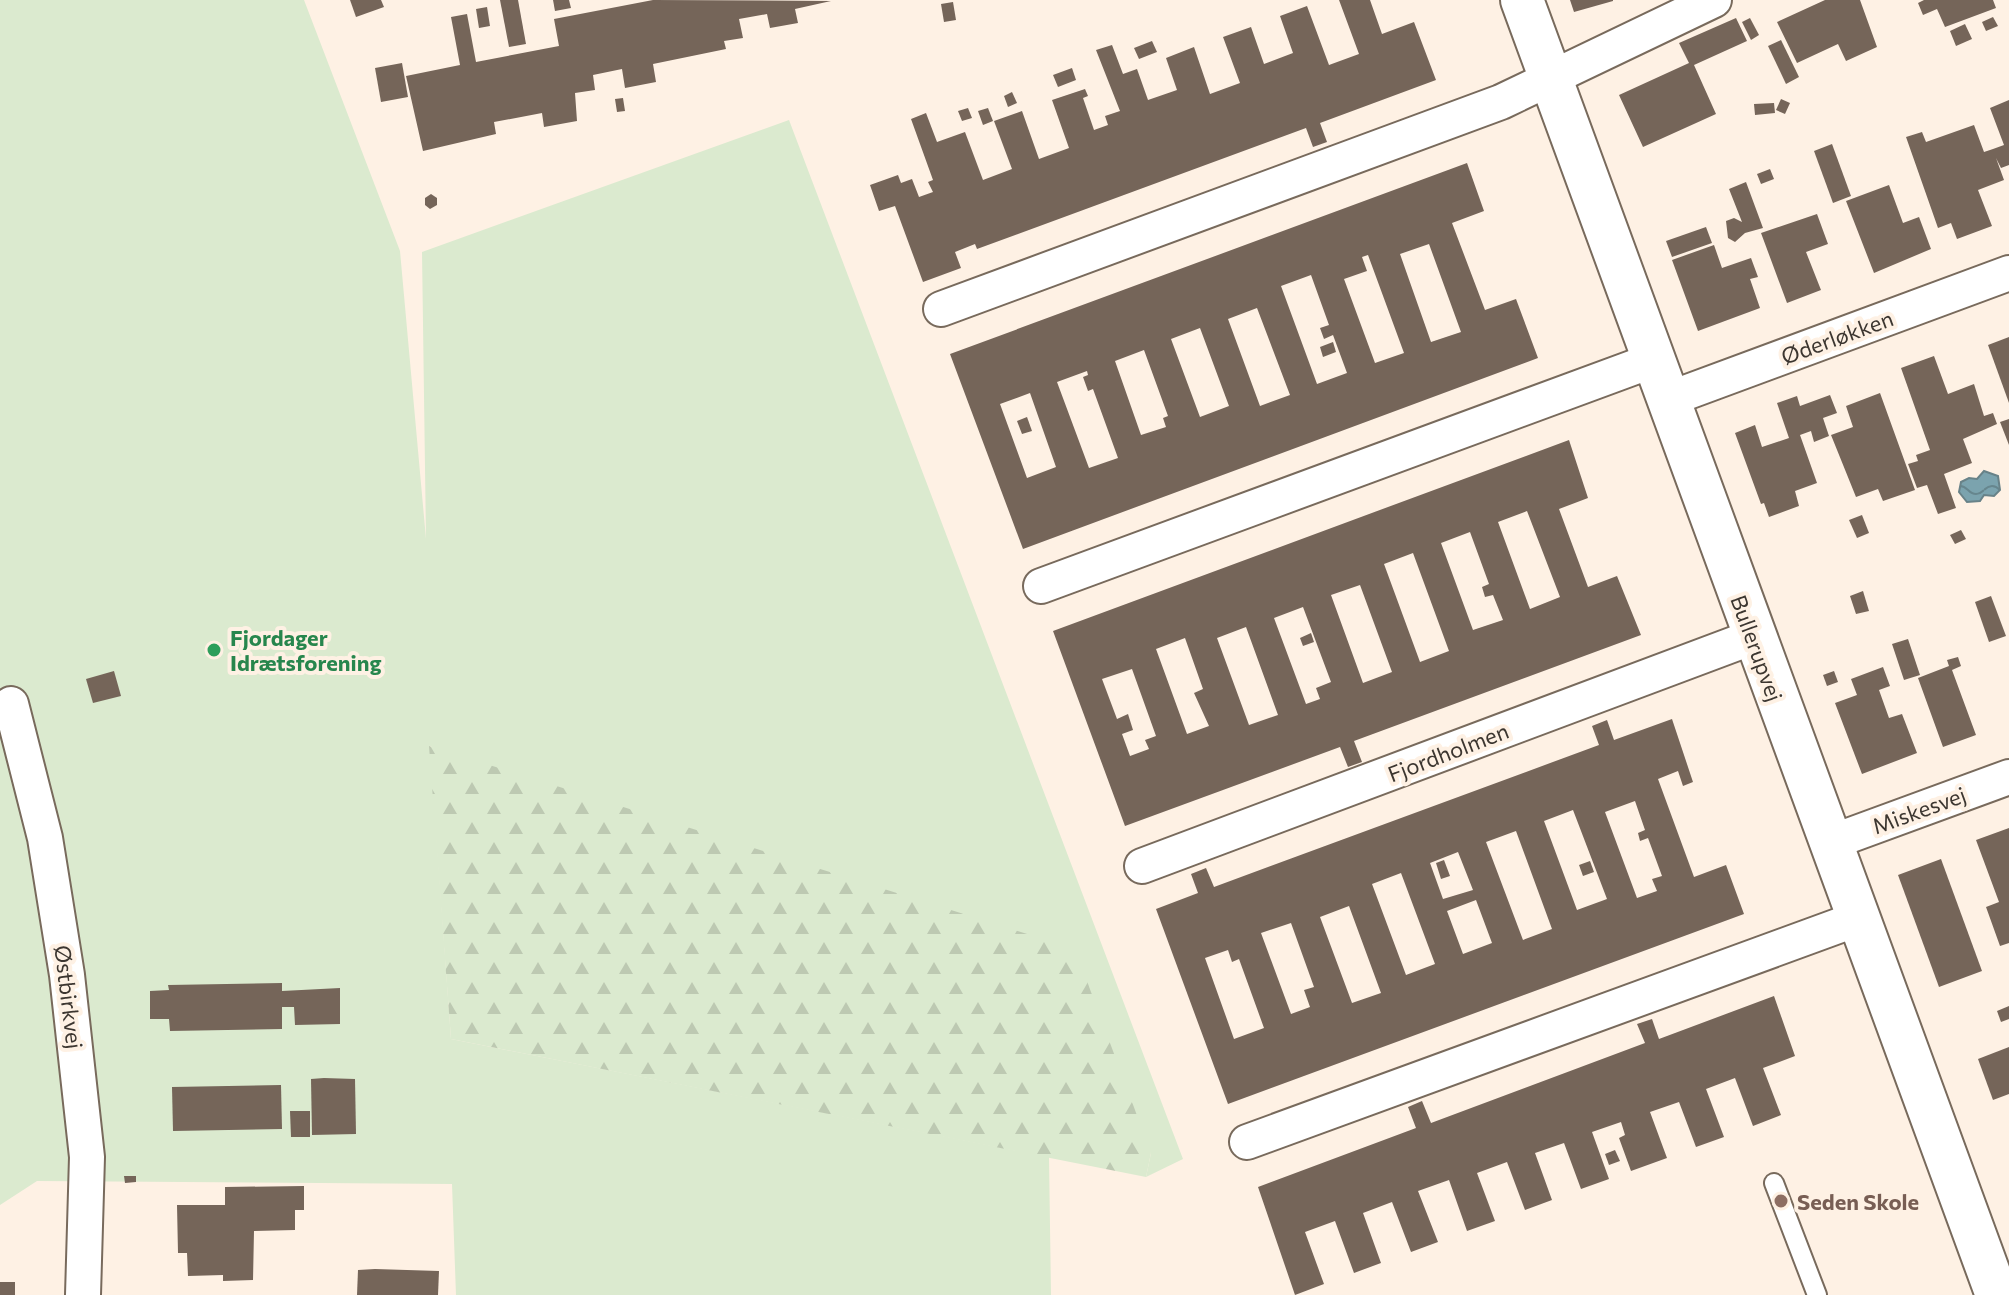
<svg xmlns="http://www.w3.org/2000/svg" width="2009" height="1295" font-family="Commissioner,sans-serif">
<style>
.grass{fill:#dbeacf}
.forest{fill:url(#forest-firs)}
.water{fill:url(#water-waves);stroke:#688288;stroke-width:2}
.building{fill:#756559;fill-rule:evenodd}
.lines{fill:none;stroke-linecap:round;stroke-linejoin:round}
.service-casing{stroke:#786a5c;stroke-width:22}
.minor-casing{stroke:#786a5c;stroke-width:38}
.tertiary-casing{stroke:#786a5c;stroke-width:46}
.service{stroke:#fff;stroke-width:18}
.minor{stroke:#fff;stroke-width:34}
.tertiary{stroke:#fff;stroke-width:42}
.leisure-dot{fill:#2e9e5b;stroke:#fef1e4;stroke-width:3}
.education-dot{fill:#8d6e63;stroke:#fef1e4;stroke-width:3}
.labels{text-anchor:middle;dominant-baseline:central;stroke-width:8;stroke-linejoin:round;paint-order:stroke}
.street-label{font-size:22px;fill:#3c3630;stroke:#fef1e4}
.leisure-label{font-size:22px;font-weight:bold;fill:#27864d;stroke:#fef1e4;text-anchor:start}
.education-label{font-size:22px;font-weight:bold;fill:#785e54;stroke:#fef1e4;text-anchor:start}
</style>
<defs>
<pattern id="forest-firs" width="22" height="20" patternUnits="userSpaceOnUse" patternTransform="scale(2)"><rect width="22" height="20" fill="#dbeacf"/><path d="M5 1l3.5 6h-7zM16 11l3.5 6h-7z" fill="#bdc9b2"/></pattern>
<pattern id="water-waves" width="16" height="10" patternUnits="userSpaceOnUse" patternTransform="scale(2)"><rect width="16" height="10" fill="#7ba3ae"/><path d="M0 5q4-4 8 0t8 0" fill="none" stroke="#66868e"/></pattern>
</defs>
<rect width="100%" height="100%" fill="#fef1e4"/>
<polygon class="grass" points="0,0 304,0 400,251 426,539 422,252 789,120 1183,1159 1146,1177 1151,1153 430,746 451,1039 1049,1157 1051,1295 456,1295 452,1184 37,1181 0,1205"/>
<polygon class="forest" points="429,746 1075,949 1151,1153 1146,1177 451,1039"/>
<polygon class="water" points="1984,471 1998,476 2000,490 1994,496 1984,495 1980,501 1967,502 1959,492 1961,482 1969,478 1977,479"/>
<g class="building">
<polygon points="350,0 381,0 384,7 356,17"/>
<polygon points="500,0 518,0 526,44 509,47"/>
<polygon points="553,0 569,0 571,8 555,11"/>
<polygon points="653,0 831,1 795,9 798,23 770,28 767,14 739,19 743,38 724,41 726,49 653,64 656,82 625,88 622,69 593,75 595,90 575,93 577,121 544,127 542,113 494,122 496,134 423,151 406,76 460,65 451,17 467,14 476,62 559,46 554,19"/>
<polygon points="1339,0 1370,0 1382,34 1414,22 1436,80 1320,123 1327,142 1313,147 1306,128 977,249 975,244 955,252 961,268 923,282 895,206 879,211 870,185 898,175 901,183 912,179 919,197 933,192 928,182 933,180 911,119 926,113 937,142 965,132 983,180 1012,169 994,121 1022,111 1039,159 1069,148 1052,100 1085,89 1088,96 1083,98 1094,130 1108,125 1105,116 1120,111 1096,50 1112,45 1123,74 1137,69 1148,100 1177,90 1166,58 1194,47 1210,94 1240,83 1223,37 1251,27 1264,64 1293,53 1280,16 1307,6 1329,65 1359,54"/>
<polygon points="1570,0 1613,0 1613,1 1574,12"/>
<polygon points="1825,0 1860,0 1877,47 1846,61 1838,44 1797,63 1777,22"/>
<polygon points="1924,0 1993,0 1996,8 1945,27 1937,9 1923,15 1918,3"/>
<polygon points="953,2 956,20 944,22 941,4"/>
<polygon points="487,7 490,26 479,28 476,9"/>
<polygon points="1993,17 1998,26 1986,31 1982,22"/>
<polygon points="1736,18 1747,41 1694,65 1716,114 1643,147 1619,95 1689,63 1679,43"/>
<polygon points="1750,18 1759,35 1751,40 1742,22"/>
<polygon points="1965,24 1972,39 1956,46 1950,31"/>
<polygon points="1781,40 1799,77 1786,84 1768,46"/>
<polygon points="1152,41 1157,52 1139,59 1134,48"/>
<polygon points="402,63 408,97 381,102 375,68"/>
<polygon points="1072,68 1076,80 1058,87 1053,75"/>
<polygon points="1012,92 1017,103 1008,107 1004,96"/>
<polygon points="623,98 625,111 617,112 615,99"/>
<polygon points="1781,99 1790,103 1785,114 1776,110"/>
<polygon points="2009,100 2009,165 2001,168 1996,158 2004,180 1978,190 1992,226 1957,239 1951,223 1938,228 1906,137 1922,132 1926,142 1974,125 1984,152 1993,149 2004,145 1990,108"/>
<polygon points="1774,103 1775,113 1755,115 1754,104"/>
<polygon points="968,108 972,118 962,121 958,111"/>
<polygon points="988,108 993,121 983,125 978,111"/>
<polygon points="1832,144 1851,196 1833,203 1814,151"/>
<path d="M 1467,163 L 1484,211 L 1452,223 L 1485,310 L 1516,299 L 1538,358 L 1023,549 L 950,354 ZM 1429,244 L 1461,332 L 1431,342 L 1400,254 ZM 1368,255 L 1404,353 L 1375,363 L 1344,279 L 1367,271 L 1362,257 ZM 1311,275 L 1329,325 L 1320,328 L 1324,339 L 1333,335 L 1347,373 L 1317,384 L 1281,286 ZM 1257,308 L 1290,395 L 1260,406 L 1228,319 ZM 1200,328 L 1229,406 L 1200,417 L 1171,339 ZM 1144,350 L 1168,416 L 1163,418 L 1166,427 L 1141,435 L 1115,361 ZM 1087,371 L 1088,375 L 1083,377 L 1088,391 L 1093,389 L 1118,458 L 1089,468 L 1057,382 ZM 1030,393 L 1056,467 L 1027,478 L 1000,404 Z"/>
<polygon points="1770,169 1774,179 1761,184 1757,174"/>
<polygon points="1746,182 1763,228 1745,233 1735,242 1728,238 1726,221 1734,218 1742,222 1729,189"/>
<polygon points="1889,185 1903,223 1919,217 1931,249 1874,273 1846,201"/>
<polygon points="431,194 437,198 437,205 430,209 425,205 425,198"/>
<polygon points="1817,214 1828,244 1806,252 1821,290 1787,303 1761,233"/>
<polygon points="1706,227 1712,243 1672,257 1666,241"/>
<polygon points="1714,245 1722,268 1751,258 1758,277 1750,279 1760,308 1698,331 1672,260"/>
<polygon points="2009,337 2009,403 1988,345"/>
<polygon points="1333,342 1336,352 1323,357 1320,347"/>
<polygon points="1934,356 1948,394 1974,384 1984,416 1993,413 1997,424 1963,439 1972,463 1944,474 1956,508 1938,514 1927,485 1917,488 1908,464 1918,461 1916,455 1930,450 1901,368"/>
<polygon points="1880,393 1915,490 1883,501 1878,489 1856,497 1831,435 1853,427 1846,406"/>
<polygon points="1830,395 1837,413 1823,418 1829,436 1814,442 1811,431 1800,435 1817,483 1795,491 1799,506 1769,517 1764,503 1761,504 1735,433 1755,425 1762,447 1789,438 1777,403 1797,396 1800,406"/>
<polygon points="1027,417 1032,431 1022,434 1017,421"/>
<polygon points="2009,419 2009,445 2000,422"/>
<path d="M 1569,440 L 1588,498 L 1559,509 L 1588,587 L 1617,576 L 1641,635 L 1354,741 L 1362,762 L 1348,767 L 1340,747 L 1125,826 L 1053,631 ZM 1527,511 L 1560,597 L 1530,609 L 1498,522 ZM 1470,532 L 1489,584 L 1482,587 L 1485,597 L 1493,595 L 1503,620 L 1473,630 L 1441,543 ZM 1413,553 L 1449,651 L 1420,662 L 1384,564 ZM 1360,585 L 1392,672 L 1363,683 L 1331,595 ZM 1303,607 L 1331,682 L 1316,688 L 1320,699 L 1306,704 L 1274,618 ZM 1246,627 L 1278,715 L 1249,725 L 1217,638 ZM 1185,638 L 1203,689 L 1194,693 L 1209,726 L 1187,734 L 1156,649 ZM 1132,669 L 1156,736 L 1145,740 L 1149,749 L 1130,756 L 1122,734 L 1133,730 L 1128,714 L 1117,719 L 1102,679 Z"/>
<polygon points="1862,515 1869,533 1857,538 1849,520"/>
<polygon points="1961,530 1966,539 1955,544 1950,535"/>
<polygon points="1863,591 1869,611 1856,614 1850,596"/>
<polygon points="1991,596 2006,636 1989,642 1975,602"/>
<polygon points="1311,633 1314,642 1303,646 1300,638"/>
<polygon points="1908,639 1920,675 1904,680 1892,644"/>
<polygon points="1958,657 1961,666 1952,670 1976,735 1943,747 1918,678 1949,666 1947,660"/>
<polygon points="1883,667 1890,686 1879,690 1889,718 1902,714 1917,753 1862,774 1835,703 1857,695 1851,679"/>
<polygon points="114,671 121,696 93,703 86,679"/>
<polygon points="1834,671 1838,682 1827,686 1823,675"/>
<path d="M 1672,719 L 1693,782 L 1683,786 L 1678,771 L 1658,779 L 1694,877 L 1726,865 L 1744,914 L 1228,1104 L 1156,909 L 1198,893 L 1191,874 L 1206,868 L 1214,887 L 1599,745 L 1592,726 L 1607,720 L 1614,740 ZM 1635,801 L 1645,830 L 1638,833 L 1640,841 L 1648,838 L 1662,876 L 1652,879 L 1657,891 L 1637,898 L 1605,812 ZM 1573,810 L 1607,899 L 1577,910 L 1544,821 ZM 1516,831 L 1552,929 L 1523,940 L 1486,842 ZM 1458,852 L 1473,890 L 1443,899 L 1430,863 ZM 1401,873 L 1435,964 L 1406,975 L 1372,884 ZM 1476,900 L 1492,943 L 1463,954 L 1447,911 ZM 1349,906 L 1381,993 L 1352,1003 L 1320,917 ZM 1291,923 L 1314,987 L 1304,990 L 1310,1007 L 1291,1014 L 1261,933 ZM 1228,950 L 1232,962 L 1239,959 L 1264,1028 L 1234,1039 L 1205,958 Z"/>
<polygon points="2009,828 2009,943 2000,946 1986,907 1999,902 1976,840"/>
<polygon points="1941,859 1982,971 1939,987 1898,875"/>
<polygon points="1444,860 1450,876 1441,879 1436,863"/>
<polygon points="1590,861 1594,872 1583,876 1579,865"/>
<polygon points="282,983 282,991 340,988 340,1024 295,1025 294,1007 282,1007 282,1029 170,1031 169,1019 150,1019 150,991 169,990 168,985"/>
<polygon points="1774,996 1795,1056 1763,1068 1781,1115 1753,1126 1735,1078 1706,1089 1724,1137 1696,1147 1679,1102 1650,1112 1667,1158 1631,1171 1619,1138 1625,1135 1621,1122 1592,1132 1609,1179 1581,1189 1564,1143 1535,1153 1552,1200 1525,1210 1507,1162 1477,1173 1495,1221 1467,1231 1449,1180 1418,1191 1438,1242 1411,1252 1392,1202 1363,1213 1381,1263 1354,1273 1335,1221 1305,1232 1324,1284 1295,1295 1258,1187 1416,1128 1408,1107 1422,1101 1431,1123 1645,1043 1637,1024 1652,1019 1659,1039"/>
<polygon points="2009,1006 2009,1019 2001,1022 1997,1011"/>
<polygon points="2009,1047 2009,1094 1993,1100 1978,1059"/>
<polygon points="324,1078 355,1079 356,1134 312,1135 311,1079"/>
<polygon points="281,1085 282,1129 173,1131 172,1087"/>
<polygon points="290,1111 310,1111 310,1137 291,1137"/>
<polygon points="1615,1150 1620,1161 1609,1165 1605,1154"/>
<polygon points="124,1176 136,1176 136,1182 125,1183"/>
<polygon points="304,1186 304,1210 295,1210 295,1230 254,1231 253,1280 223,1281 223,1275 188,1276 187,1253 178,1253 177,1205 225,1205 225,1187"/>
<polygon points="375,1269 439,1271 438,1295 357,1295 358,1270"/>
<rect x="0" y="1282" width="15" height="13"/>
</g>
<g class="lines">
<defs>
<polyline id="service" points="1774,1183 1817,1295"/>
<g id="minor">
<polyline points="941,309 1501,102 1714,0"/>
<polyline points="1666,400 2009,273"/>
<polyline points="1041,586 1651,361"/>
<polyline points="11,704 45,838 67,975 87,1157 83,1295"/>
<polyline points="1829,843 2009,777"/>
<polyline points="1142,866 1753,637"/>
<polyline points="1247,1142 1857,919"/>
</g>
<polyline id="tertiary" points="1522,0 1997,1295"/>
</defs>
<use href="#service" class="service-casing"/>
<use href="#minor" class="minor-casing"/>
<use href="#tertiary" class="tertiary-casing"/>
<use href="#service" class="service"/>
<use href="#minor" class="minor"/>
<use href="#tertiary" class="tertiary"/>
</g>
<circle class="leisure-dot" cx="214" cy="650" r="8"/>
<circle class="education-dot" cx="1781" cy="1201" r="8"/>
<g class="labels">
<g class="street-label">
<text transform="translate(1837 337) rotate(-20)">Øderløkken</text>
<text transform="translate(1757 648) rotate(70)">Bullerupvej</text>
<text transform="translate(1448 752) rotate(-21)">Fjordholmen</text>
<text transform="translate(1919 810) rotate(-20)">Miskesvej</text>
<text transform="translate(69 997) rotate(83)">Østbirkvej</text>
</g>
<g class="leisure-label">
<text x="230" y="637">Fjordager<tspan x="230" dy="25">Idrætsforening</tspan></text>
</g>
<g class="education-label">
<text x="1797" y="1201">Seden Skole</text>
</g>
</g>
</svg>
